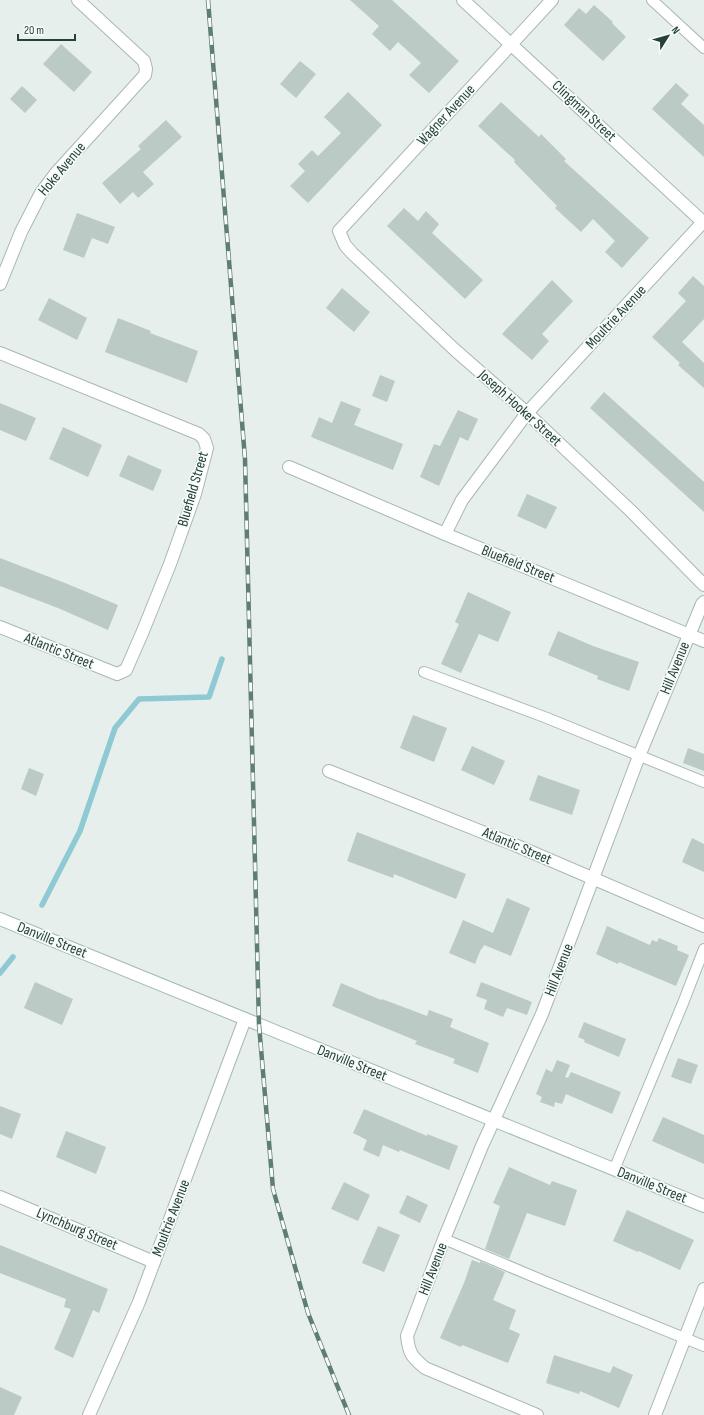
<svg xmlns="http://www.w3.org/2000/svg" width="704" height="1415" font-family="'Sofia Sans Condensed',sans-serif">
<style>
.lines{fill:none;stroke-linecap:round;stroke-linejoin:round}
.stream{stroke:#8ec9d4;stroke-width:5.5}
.building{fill:#bbcac4}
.lane-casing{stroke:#a8b8b2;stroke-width:12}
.street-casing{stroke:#a8b8b2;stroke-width:14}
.secondary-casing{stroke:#a4bbb3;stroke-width:14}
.lane{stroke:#fff;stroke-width:10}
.street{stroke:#fff;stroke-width:12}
.secondary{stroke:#fff;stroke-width:12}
.rail-casing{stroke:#5f7d75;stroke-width:4.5}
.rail{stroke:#f7fbf9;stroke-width:3;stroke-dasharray:9;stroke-linecap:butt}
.labels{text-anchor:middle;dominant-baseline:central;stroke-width:3.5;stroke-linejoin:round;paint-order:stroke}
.street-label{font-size:15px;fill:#24423a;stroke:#f7fbf9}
</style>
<rect width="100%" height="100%" fill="#e6efeb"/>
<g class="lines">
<g class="stream">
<polyline points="42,905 80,831 115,728 139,699 209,697 222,659"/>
<polyline points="0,973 13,957"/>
</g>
</g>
<g class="building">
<polygon points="350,0 392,0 459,61 429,93 409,75 421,63 398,42 390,51 372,34 379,26"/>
<polygon points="594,5 613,22 612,23 626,37 603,61 564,25 579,8 586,14"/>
<polygon points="61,44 92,72 74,92 43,64"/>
<polygon points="300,61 316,74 296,98 280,84"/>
<polygon points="676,83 689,95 681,104 704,125 704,157 652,109"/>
<polygon points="22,86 37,100 25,113 10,99"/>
<polygon points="348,92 382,125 308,203 290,186 305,171 298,164 312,150 318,156 341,133 324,117"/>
<polygon points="501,102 539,137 541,134 566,159 564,161 649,238 622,268 605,252 615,241 593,219 581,232 555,208 557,206 514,162 515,160 478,126"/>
<polygon points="166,120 182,137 143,172 154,184 138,198 133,192 120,204 102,183 141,149 138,146"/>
<polygon points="404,208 418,221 426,211 439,224 432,233 483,280 465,299 387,226"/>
<polygon points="77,213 115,227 108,244 92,238 84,258 63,250"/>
<polygon points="693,276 704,286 704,319 682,342 704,363 704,388 678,365 680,363 652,337 686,301 678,293"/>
<polygon points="552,280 573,301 542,334 549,341 532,360 502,334"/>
<polygon points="342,288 370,312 354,332 326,308"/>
<polygon points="49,298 87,318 77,340 38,320"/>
<polygon points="118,318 151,331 150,333 198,351 187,383 105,352"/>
<polygon points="380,375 395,381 387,402 372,396"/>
<polygon points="604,392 704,482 704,512 590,408"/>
<polygon points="341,401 361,409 354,425 403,444 393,470 311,437 319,417 332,423"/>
<polygon points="0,403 36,418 26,441 0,430"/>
<polygon points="458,410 478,419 468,441 460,437 439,486 420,477 434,444 440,446"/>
<polygon points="63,427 102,445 88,477 49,459"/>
<polygon points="128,455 162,470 153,491 119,476"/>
<polygon points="527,494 557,507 546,529 517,516"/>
<polygon points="0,558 65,583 118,605 108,630 58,608 0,586"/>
<polygon points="468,592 511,612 498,642 479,634 461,673 441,664 459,624 455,622"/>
<polygon points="558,631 593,646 639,662 629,691 597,679 598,676 548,655"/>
<polygon points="413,715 447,728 434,762 400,748"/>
<polygon points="472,746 505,761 494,785 461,770"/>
<polygon points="688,748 704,754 704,771 683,763"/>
<polygon points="29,768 44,774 36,796 21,789"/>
<polygon points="538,775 580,790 572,815 529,800"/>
<polygon points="357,832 466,874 456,899 394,874 393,878 347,861"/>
<polygon points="692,838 704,844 704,872 682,862"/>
<polygon points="507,898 530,908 511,956 484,945 482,949 481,949 475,964 449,953 463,920 493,933"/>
<polygon points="607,926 650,945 652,940 657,942 659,938 678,946 677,950 689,955 676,986 619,962 618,964 596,954"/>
<polygon points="35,982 73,999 62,1025 24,1008"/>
<polygon points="481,982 532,1002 527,1015 507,1008 503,1017 484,1009 487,1000 476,996"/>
<polygon points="341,983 381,1000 382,999 427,1016 429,1010 453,1019 450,1027 489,1043 478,1073 453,1063 455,1059 415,1044 417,1041 332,1006"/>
<polygon points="584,1022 626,1039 619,1057 584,1042 585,1040 578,1037"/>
<polygon points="678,1058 698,1065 691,1084 671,1077"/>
<polygon points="557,1060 570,1065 565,1077 568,1078 571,1072 621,1092 612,1114 566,1094 562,1104 555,1102 554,1107 540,1102 542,1097 536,1094 546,1069 552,1072"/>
<polygon points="0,1106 21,1114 12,1139 0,1134"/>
<polygon points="364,1109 427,1136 427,1134 458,1146 449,1170 400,1150 399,1152 383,1145 379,1157 363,1150 367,1140 353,1133"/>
<polygon points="663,1117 704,1135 704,1164 652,1141"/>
<polygon points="66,1131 106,1147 96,1174 56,1157"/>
<polygon points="509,1167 550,1185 552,1181 577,1190 565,1226 527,1213 509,1259 485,1249 500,1206 493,1203"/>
<polygon points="344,1182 370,1195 358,1221 331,1209"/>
<polygon points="407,1195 428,1205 420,1223 399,1213"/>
<polygon points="627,1210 694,1240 680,1270 639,1251 638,1252 613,1241"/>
<polygon points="378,1226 400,1235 384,1272 362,1263"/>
<polygon points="0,1245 108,1289 99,1313 93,1310 73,1358 54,1349 71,1309 64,1307 66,1299 0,1273"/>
<polygon points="472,1260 480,1263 480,1261 505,1272 493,1300 516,1310 509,1329 520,1334 508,1363 462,1345 461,1347 440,1338 464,1283"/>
<polygon points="554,1355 610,1373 613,1366 633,1375 619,1408 580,1391 579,1394 546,1383"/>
<polygon points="0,1387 22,1397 14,1415 0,1415"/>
</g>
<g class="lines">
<defs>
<g id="lane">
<polyline points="652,0 704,48"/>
<polyline points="424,672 547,718 704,782"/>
<polyline points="614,1170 683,1003 704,949"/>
<polyline points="444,1239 544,1281 704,1346"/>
</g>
<g id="street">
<polyline points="463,0 704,223"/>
<polyline points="552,0 339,231 345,245 352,253 455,350 527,413 630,510 704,585"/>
<polyline points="0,284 21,232 41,193 56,173 145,75 146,69 144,61 78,0"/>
<polyline points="0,353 199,434 204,439 207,448 195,494 170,564 143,631 126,670 117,674 0,627"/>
<polyline points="289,467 445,534 704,641"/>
<polyline points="445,534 462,500 527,413 704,221"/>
<polyline points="329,771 515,845 704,926"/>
<polyline points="0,1197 154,1262"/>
<polyline points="89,1415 139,1302 245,1019"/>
<path d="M 537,1415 L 425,1368 C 412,1357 409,1354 407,1336 L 444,1239 L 482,1146 L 542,1014 L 639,756 L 702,604 L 704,602"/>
<polyline points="655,1415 704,1289"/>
</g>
<polyline id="secondary" points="0,919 704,1206"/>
</defs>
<use href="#lane" class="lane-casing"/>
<use href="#street" class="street-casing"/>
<use href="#secondary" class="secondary-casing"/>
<use href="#lane" class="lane"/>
<use href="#street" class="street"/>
<use href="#secondary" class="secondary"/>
<defs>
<polyline id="rail" points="208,0 245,459 259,1025 273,1189 308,1313 349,1415"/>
</defs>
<use href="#rail" class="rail-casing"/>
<use href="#rail" class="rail"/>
</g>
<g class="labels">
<g class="street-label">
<text transform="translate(584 111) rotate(43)">Clingman Street</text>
<text transform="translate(446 115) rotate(-47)">Wagner Avenue</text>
<text transform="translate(62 169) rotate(-50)">Hoke Avenue</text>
<text transform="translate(616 317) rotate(-47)">Moultrie Avenue</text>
<text transform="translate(520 408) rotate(42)">Joseph Hooker Street</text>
<text transform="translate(193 489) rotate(-74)">Bluefield Street</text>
<text transform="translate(518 564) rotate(22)">Bluefield Street</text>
<text transform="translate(59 651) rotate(22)">Atlantic Street</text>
<text transform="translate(675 668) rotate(-68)">Hill Avenue</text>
<text transform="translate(517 846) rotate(23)">Atlantic Street</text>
<text transform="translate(52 940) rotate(22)">Danville Street</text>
<text transform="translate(559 970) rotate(-69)">Hill Avenue</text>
<text transform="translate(352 1063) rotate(22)">Danville Street</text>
<text transform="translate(652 1185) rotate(22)">Danville Street</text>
<text transform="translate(171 1218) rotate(-69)">Moultrie Avenue</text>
<text transform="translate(77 1229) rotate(23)">Lynchburg Street</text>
<text transform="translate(433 1269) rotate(-69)">Hill Avenue</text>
</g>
</g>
<g transform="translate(668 36) rotate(53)" stroke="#f7fbf9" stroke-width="3" paint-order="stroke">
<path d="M0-3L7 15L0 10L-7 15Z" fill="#24423a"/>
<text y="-6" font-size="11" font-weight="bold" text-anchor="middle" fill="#24423a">N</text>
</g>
<path d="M18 34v6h57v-6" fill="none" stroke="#24423a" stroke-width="2"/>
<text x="24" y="34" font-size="12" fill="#24423a" stroke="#f7fbf9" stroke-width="3" paint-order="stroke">20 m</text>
</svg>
